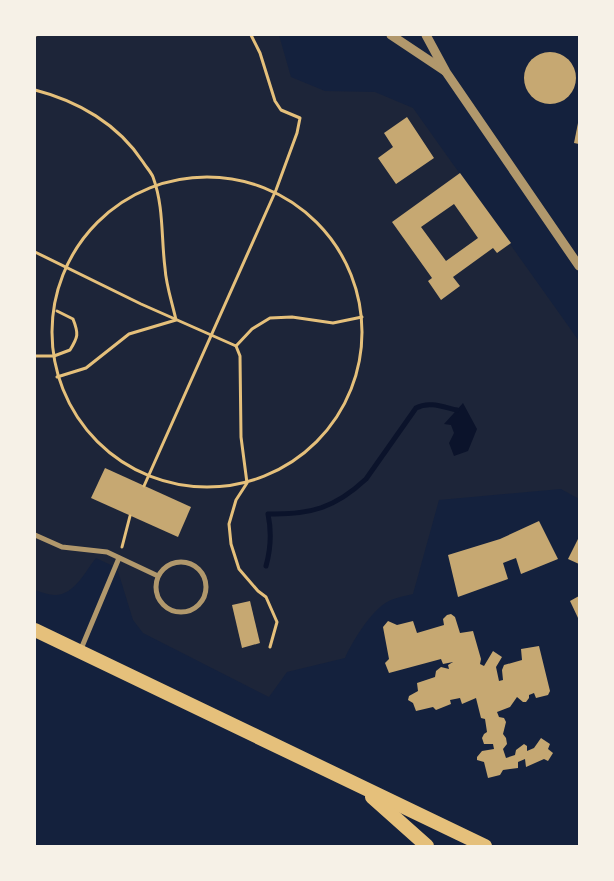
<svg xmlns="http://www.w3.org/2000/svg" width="614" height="881" font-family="Barlow,sans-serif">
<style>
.green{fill:#1d2539}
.water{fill:#0b132b}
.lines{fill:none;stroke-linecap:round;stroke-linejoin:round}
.stream{stroke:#0b132b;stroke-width:5}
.building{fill:#c6a872;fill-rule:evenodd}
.path{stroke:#e5c07b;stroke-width:3}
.minor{stroke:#b1986c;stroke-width:5}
.tertiary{stroke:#b1986c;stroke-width:9}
.trunk{stroke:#e5c07b;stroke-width:14}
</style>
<rect width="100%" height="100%" fill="#14213d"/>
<path class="green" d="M 35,35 L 279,35 L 291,77 L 325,91 L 375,92 L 413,108 L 579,341 L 579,499 L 561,489 L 439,500 L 413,594 C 405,596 394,598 387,602 C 371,611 352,642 345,658 L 287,672 L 269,697 L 143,633 L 133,620 L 117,568 L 96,558 C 86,570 75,595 55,595 C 49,595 41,592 35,590 Z"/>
<polygon class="water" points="463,403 477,429 468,451 454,456 449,443 454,433 451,425 444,424"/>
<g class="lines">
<path class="stream" d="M 266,566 C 271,548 272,533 268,514 C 310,515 335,508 366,479 L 416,408 C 429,401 443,407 457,410"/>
</g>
<g class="building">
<circle cx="550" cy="78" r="26"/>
<polygon points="407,117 434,158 396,184 378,158 393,147 384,133"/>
<polygon points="578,123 579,123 579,144 574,143"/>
<path d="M 460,173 L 511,243 L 497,253 L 493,248 L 453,277 L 460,286 L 441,300 L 428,281 L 432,278 L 392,222 ZM 454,204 L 478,238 L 446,261 L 421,227 Z"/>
<polygon points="105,468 191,507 178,537 91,498"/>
<polygon points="539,521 558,559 521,574 516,558 503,563 508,579 458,597 448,555 500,539"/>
<polygon points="579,537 579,564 568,559"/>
<polygon points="579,596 579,620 570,601"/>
<polygon points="250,601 260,643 242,648 232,605"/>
<polygon points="451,614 455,617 460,633 473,631 481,659 480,664 484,666 493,651 502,657 496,667 499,681 503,680 502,670 504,665 522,660 521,649 539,646 550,691 548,695 536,698 534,693 529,695 529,698 526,702 523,702 517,697 510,707 497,712 499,717 504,718 506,722 503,734 506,738 507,744 503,749 506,758 515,755 516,750 524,744 527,746 527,751 534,748 541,738 550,744 548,749 553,753 548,761 544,759 526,767 525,759 518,762 518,768 503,770 500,775 488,778 484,762 477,760 477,757 482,751 494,749 493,744 484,744 482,738 484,734 487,732 485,719 481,718 476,698 462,704 460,698 450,700 451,704 436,710 433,707 416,711 413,703 408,700 409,696 418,691 417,683 435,677 436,671 441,667 449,669 448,665 453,662 443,664 441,659 389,673 385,663 389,659 383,627 388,621 397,625 413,621 417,633 444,625 443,619 447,615"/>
</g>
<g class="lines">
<g class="path">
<polyline points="35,35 36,35"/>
<path d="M 35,90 C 78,101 118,124 143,162 C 146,167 151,172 153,177 C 164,207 161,237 165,268 C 166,285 172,302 176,320 L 129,334 L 86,368 L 57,377"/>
<circle cx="207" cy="332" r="155"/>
<polyline points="35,252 141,304 236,346 252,329 270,318 292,317 333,323 362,317"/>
<polyline points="236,346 240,356 241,437 247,483 236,500 229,524 231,544 239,569 258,591 266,597 277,622 270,647"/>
<path d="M 35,356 L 54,356 L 70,350 C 78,337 79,334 73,319 L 57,311"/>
<polyline points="144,486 276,190 297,133 300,118 281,110 275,101 260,53 251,35"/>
<polyline points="122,547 130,516"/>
</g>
<g class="minor">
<polyline points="35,535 62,547 107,552 158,576"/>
<circle cx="181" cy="587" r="25"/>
<polyline points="81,649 119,558"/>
</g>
<g class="tertiary">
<polyline points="391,35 445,71"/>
<polyline points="426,35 446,72 579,266"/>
</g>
<g class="trunk">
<polyline points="35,630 485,846"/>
<polyline points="372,797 427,846"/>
</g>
</g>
<rect width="614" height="881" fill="none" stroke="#f6f1e7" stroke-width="72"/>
</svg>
